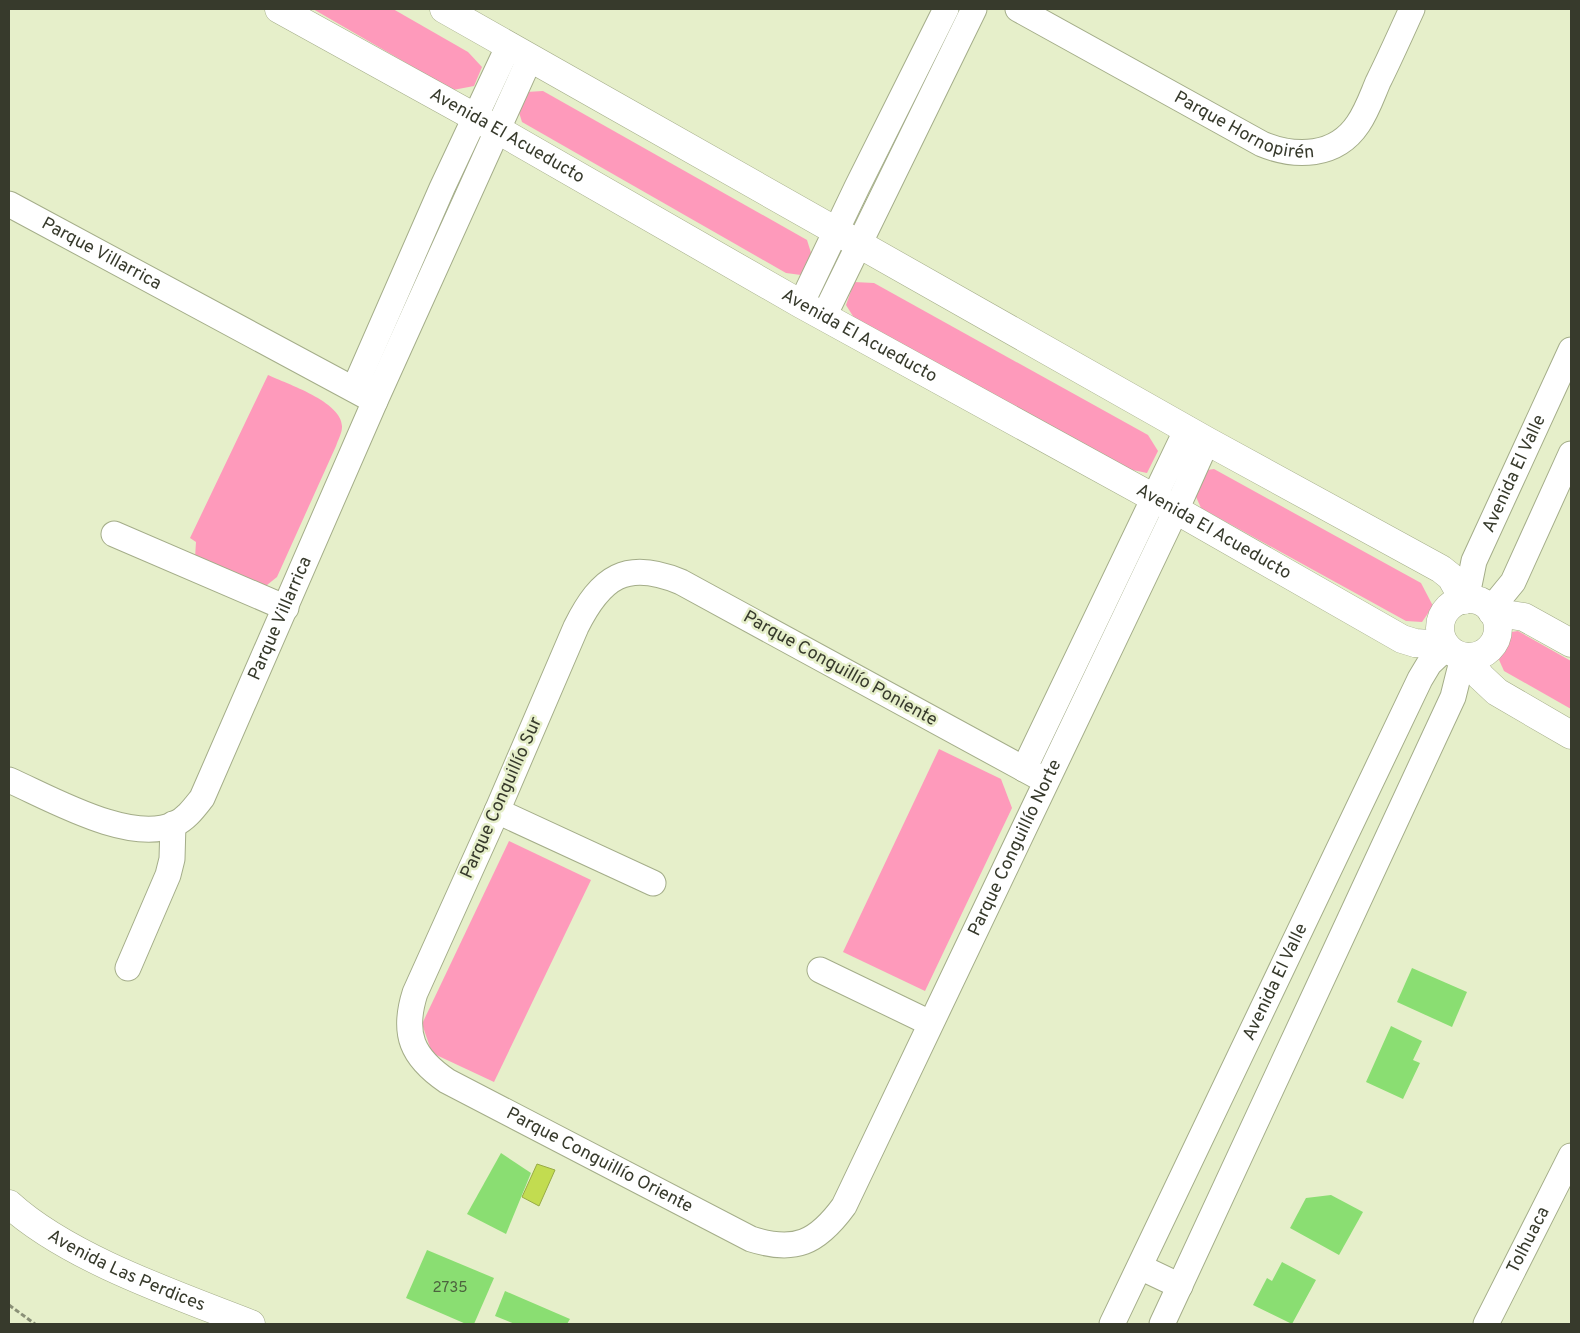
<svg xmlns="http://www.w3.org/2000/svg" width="1580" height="1333" font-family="Overpass,sans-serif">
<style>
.green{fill:#fe9abb}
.water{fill:#c2dc50;stroke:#98ab45}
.building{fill:#8ade72}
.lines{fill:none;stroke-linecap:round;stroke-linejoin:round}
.minor-casing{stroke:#a4ad89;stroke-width:27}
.tertiary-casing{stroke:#a4ad89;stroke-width:29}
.path{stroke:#8a9077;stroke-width:3;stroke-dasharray:5 2.5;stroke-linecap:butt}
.minor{stroke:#fff;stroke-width:25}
.tertiary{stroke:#fff;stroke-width:28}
.labels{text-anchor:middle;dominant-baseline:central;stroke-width:5;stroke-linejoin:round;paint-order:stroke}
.number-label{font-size:15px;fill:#4c633e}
.street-label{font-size:18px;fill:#373a2c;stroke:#e6efca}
</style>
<rect width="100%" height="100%" fill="#e6efca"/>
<g class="green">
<polygon points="313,9 393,9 468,52 482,67 474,86 453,90"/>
<polygon points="543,91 807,240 812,256 801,275 786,273 522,122 517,106 526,92"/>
<polygon points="854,282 874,283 1148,435 1158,451 1147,473 1128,469 856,321 846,305"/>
<path d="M 268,375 C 287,384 343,402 342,427 C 342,433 338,440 336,446 L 277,577 L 267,585 L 261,585 L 195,558 L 196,542 L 190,538 Z"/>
<polygon points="1214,469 1421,583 1433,606 1422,622 1406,621 1201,508 1193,490 1201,471"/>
<polygon points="1518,631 1571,661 1571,709 1504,671 1496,653 1505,633"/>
<polygon points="939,749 1001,779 1012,808 925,991 843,952"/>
<polygon points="509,841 591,880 494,1082 432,1053 422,1024"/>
</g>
<polygon class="water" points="537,1164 555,1170 539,1206 522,1197"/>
<g class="building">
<polygon points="1412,968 1467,992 1452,1027 1397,1002"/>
<polygon points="1391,1026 1422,1041 1413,1060 1420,1063 1403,1099 1366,1082"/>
<polygon points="501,1153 531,1173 506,1234 467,1214"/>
<polygon points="1331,1195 1363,1212 1339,1255 1290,1228 1306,1198"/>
<polygon points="427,1250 494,1278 474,1324 466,1324 406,1298"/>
<polygon points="1282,1262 1316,1280 1292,1324 1253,1305 1267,1278 1272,1281"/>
<polygon points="505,1291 570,1319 567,1324 515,1324 495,1316"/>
</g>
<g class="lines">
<defs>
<g id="minor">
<path id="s1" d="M 1018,9 L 1262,144 C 1296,158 1336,157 1358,124 C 1367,111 1372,96 1378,82 C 1390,58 1401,33 1412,9"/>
<path id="s2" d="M 9,204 L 375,401"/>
<polyline points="801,304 857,187 946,9"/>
<polyline points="824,316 974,9"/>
<polyline points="354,389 442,188 509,45"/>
<polyline points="114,534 286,608"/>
<path id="s3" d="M 1466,600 L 1474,561 L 1571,350"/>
<polyline points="1490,610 1513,582 1571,454"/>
<polyline points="1024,769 1187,429"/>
<path id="s4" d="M 9,780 C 50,798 131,845 175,824 C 187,818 194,808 202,798 L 375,401 L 530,58"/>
<path id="s5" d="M 1046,781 L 681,582 C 626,559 601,577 576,627 L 497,811 L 415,993 C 402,1034 412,1057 447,1081 L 751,1239 C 795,1253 817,1243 844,1206 L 1176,510 L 1207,441"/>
<polyline points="497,811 653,883"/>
<polyline points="128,968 168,875 172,859 173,824"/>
<polyline points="820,970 930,1023"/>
<polyline points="1140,1267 1180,1286"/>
<path id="s6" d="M 1112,1324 L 1420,679 L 1429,664 L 1447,647"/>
<polyline points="1162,1324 1453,697 1463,657"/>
<path id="s7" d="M 1486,1324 L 1571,1156"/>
</g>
<g id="tertiary">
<path id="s8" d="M 279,9 L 498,130 L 801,304 L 1176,510 L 1402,639 L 1415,643 L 1445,645"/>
<polyline points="444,9 1207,441 1441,569 1451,577 1464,600"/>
<circle cx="1469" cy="628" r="29"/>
<polyline points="1492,612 1524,617 1571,643"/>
<polyline points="1466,657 1481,677 1497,692 1571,735"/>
<path id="s9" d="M 9,1204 C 68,1258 177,1295 251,1324"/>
</g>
</defs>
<use href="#minor" class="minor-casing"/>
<use href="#tertiary" class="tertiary-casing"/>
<polyline class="path" points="9,1305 35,1324"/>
<use href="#minor" class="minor"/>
<use href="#tertiary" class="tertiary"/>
</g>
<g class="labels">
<g class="number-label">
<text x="450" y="1288">2735</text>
</g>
<g class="street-label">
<text stroke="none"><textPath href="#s1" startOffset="256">Parque Hornopirén</textPath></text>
<text stroke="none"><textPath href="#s8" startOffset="261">Avenida El Acueducto</textPath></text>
<text stroke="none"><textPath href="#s2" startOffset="105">Parque Villarrica</textPath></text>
<text stroke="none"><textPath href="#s8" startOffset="666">Avenida El Acueducto</textPath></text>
<text stroke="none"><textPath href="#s3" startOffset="136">Avenida El Valle</textPath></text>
<text stroke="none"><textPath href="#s8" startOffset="1071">Avenida El Acueducto</textPath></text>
<text stroke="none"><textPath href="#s4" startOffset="410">Parque Villarrica</textPath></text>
<text transform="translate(840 669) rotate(29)">Parque Conguillío Poniente</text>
<text transform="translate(502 798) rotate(-66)">Parque Conguillío Sur</text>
<text stroke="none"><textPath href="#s5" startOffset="1898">Parque Conguillío Norte</textPath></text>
<text stroke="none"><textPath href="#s6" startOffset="379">Avenida El Valle</textPath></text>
<text stroke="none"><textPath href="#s5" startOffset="1222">Parque Conguillío Oriente</textPath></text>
<text stroke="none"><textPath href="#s7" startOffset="94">Tolhuaca</textPath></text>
<text stroke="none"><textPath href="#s9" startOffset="136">Avenida Las Perdices</textPath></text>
</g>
</g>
<rect width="1580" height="1333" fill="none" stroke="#373a2c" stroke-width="20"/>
</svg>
